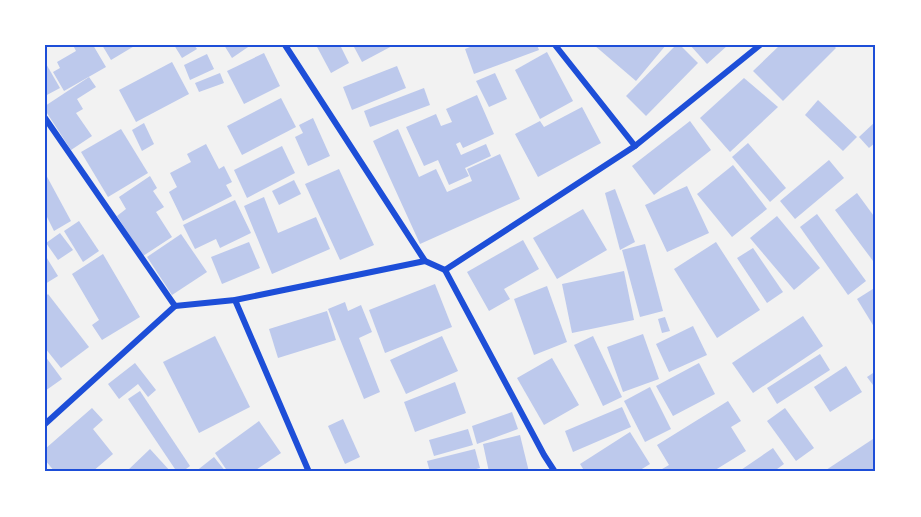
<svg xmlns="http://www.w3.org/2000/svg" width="921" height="517" font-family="'DM Sans',sans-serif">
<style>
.building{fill:#bdc9ec}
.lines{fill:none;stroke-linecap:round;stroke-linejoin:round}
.minor{stroke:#1d4ed8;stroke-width:6}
.neatline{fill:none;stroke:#1d4ed8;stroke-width:2}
</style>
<rect width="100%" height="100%" fill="#f2f2f2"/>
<g class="building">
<polygon points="73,45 93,45 106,67 64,91 53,72 60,68 57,62 76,51"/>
<polygon points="102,45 136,45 111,60"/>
<polygon points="174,45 194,45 197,49 182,58"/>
<polygon points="224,45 251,45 232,58"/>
<polygon points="316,45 340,45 349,63 331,73"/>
<polygon points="353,45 394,45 362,62"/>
<polygon points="475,45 537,45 539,50 474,74 465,49"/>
<polygon points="594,45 666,45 636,81"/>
<polygon points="676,45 680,45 698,63 646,116 626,96"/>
<polygon points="690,45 728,45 707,64"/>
<polygon points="780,45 833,45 836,48 783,101 753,71"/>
<polygon points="547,52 573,101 540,119 515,70"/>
<polygon points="264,53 280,86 244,104 227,71"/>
<polygon points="207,54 214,69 190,80 184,65"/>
<polygon points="45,62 60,88 45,96"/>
<polygon points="172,62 189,94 136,122 119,90"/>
<polygon points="397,66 406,88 352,110 343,87"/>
<polygon points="220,73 224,83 199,92 195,83"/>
<polygon points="495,73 507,99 489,107 476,81"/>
<polygon points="89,77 96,87 77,99 83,109 76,113 92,136 71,150 45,110 45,106"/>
<polygon points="744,78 778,107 730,152 700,118"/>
<polygon points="424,88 430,105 370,127 364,111"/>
<polygon points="477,95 494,134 463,148 460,142 456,144 461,155 486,144 491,156 465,168 469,176 449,185 438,160 424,166 406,127 436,114 441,126 452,122 446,109"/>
<polygon points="281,98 296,127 242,155 227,126"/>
<polygon points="818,100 857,137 843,151 805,115"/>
<polygon points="582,107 601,143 538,177 515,134 540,121 544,127"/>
<polygon points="313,118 330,156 308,166 295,137 303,133 299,125"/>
<polygon points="690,121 711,150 654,195 632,166"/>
<polygon points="876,121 876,142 869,148 859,137"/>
<polygon points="144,123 154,144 142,151 132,130"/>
<polygon points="121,129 148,173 108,197 81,152"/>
<polygon points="398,129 419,177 436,169 447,192 472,181 467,169 500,154 520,199 420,244 373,141"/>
<polygon points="748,143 786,188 770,202 732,157"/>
<polygon points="206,144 219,169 224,166 232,182 226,185 232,196 183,221 169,192 177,187 170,173 191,162 187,154"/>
<polygon points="282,146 295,173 247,198 234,170"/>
<polygon points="829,160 844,178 795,219 780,201"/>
<polygon points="733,165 767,209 732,237 697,194"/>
<polygon points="339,169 374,245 340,260 305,184"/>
<polygon points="45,173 71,221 54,231 45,213"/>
<polygon points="150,176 157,188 153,191 164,207 156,212 172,237 143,256 117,216 126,209 119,197"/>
<polygon points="294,180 301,194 279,205 272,191"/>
<polygon points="687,186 709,233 667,252 645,205"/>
<polygon points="615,189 635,242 620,250 605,193"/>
<polygon points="857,193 876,219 876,265 835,210"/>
<polygon points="264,197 278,233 316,217 330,249 272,274 244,206"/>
<polygon points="235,200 251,233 220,248 216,239 195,249 183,225"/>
<polygon points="583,209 607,250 557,279 533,238"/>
<polygon points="817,214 866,281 848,295 800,227"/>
<polygon points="777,216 820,268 794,290 750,238"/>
<polygon points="79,221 99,251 83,262 64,231"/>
<polygon points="60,233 73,250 58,260 46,243"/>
<polygon points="181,234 207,272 172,295 147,257"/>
<polygon points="523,240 539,269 504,289 510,299 489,311 467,272"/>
<polygon points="249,242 260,268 222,284 211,257"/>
<polygon points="716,242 760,310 717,338 674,269"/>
<polygon points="645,244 663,311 640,317 622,250"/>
<polygon points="753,248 783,292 767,303 737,258"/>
<polygon points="103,254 140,317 102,340 92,325 99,320 72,274"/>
<polygon points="45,255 58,276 45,284"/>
<polygon points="624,271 634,320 572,333 562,284"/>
<polygon points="435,284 452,327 385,353 369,310"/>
<polygon points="547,286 567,342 534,355 514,299"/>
<polygon points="876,287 876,330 857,299"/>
<polygon points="48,294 89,347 61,368 45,348 45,297"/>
<polygon points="345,302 348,311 361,305 372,332 359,338 380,392 364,399 328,309"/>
<polygon points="327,311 336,340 278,358 269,329"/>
<polygon points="803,316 823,346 753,393 732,363"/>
<polygon points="665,317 670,331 662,333 658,319"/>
<polygon points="693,326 707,355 669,372 656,344"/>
<polygon points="643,334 659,379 623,392 607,347"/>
<polygon points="215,336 250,407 199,433 163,362"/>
<polygon points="442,336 458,371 406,394 390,360"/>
<polygon points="593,336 622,397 603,406 574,345"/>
<polygon points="820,354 830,370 777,404 767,388"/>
<polygon points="45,356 62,379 45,391"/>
<polygon points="552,358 579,405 544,425 517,378"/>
<polygon points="135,363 156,390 148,397 138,384 119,399 108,384"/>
<polygon points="699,363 715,394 673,416 656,386"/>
<polygon points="846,366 862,392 830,412 814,387"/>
<polygon points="876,371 876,389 867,377"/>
<polygon points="455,382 466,413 415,432 404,402"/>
<polygon points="650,387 671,429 645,442 624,401"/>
<polygon points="140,391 190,466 182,472 177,472 128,399"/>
<polygon points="728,401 741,421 731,427 746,451 712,472 657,472 669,465 657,445"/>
<polygon points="622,407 631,427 573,452 565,431"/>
<polygon points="92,408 103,420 93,429 113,454 92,472 55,472 45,460 45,449"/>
<polygon points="785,408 814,448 796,461 767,421"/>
<polygon points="512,412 518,429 477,444 472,426"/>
<polygon points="343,419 360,457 345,464 328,426"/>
<polygon points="259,421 281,453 253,472 228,472 215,453"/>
<polygon points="468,429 473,445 434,456 429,440"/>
<polygon points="630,432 650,464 637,472 585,472 580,464"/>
<polygon points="520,435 529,472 489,472 483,444"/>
<polygon points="876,437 876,472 823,472"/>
<polygon points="773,448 784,464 773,472 738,472"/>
<polygon points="150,449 171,472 126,472"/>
<polygon points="475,449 480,468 465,472 430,472 427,461"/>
<polygon points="214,457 226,472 195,472"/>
</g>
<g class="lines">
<g class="minor">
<polyline points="285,45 425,261 445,270"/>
<polyline points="555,45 635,146"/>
<polyline points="45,118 175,306 235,300 425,261"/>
<polyline points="235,300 309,472"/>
<polyline points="45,424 175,306"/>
<polyline points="555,472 544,455 445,270 635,146 760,45"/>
</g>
</g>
<rect width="921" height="517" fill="none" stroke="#ffffff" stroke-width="93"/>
<rect x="46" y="46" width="828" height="424" class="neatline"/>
</svg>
